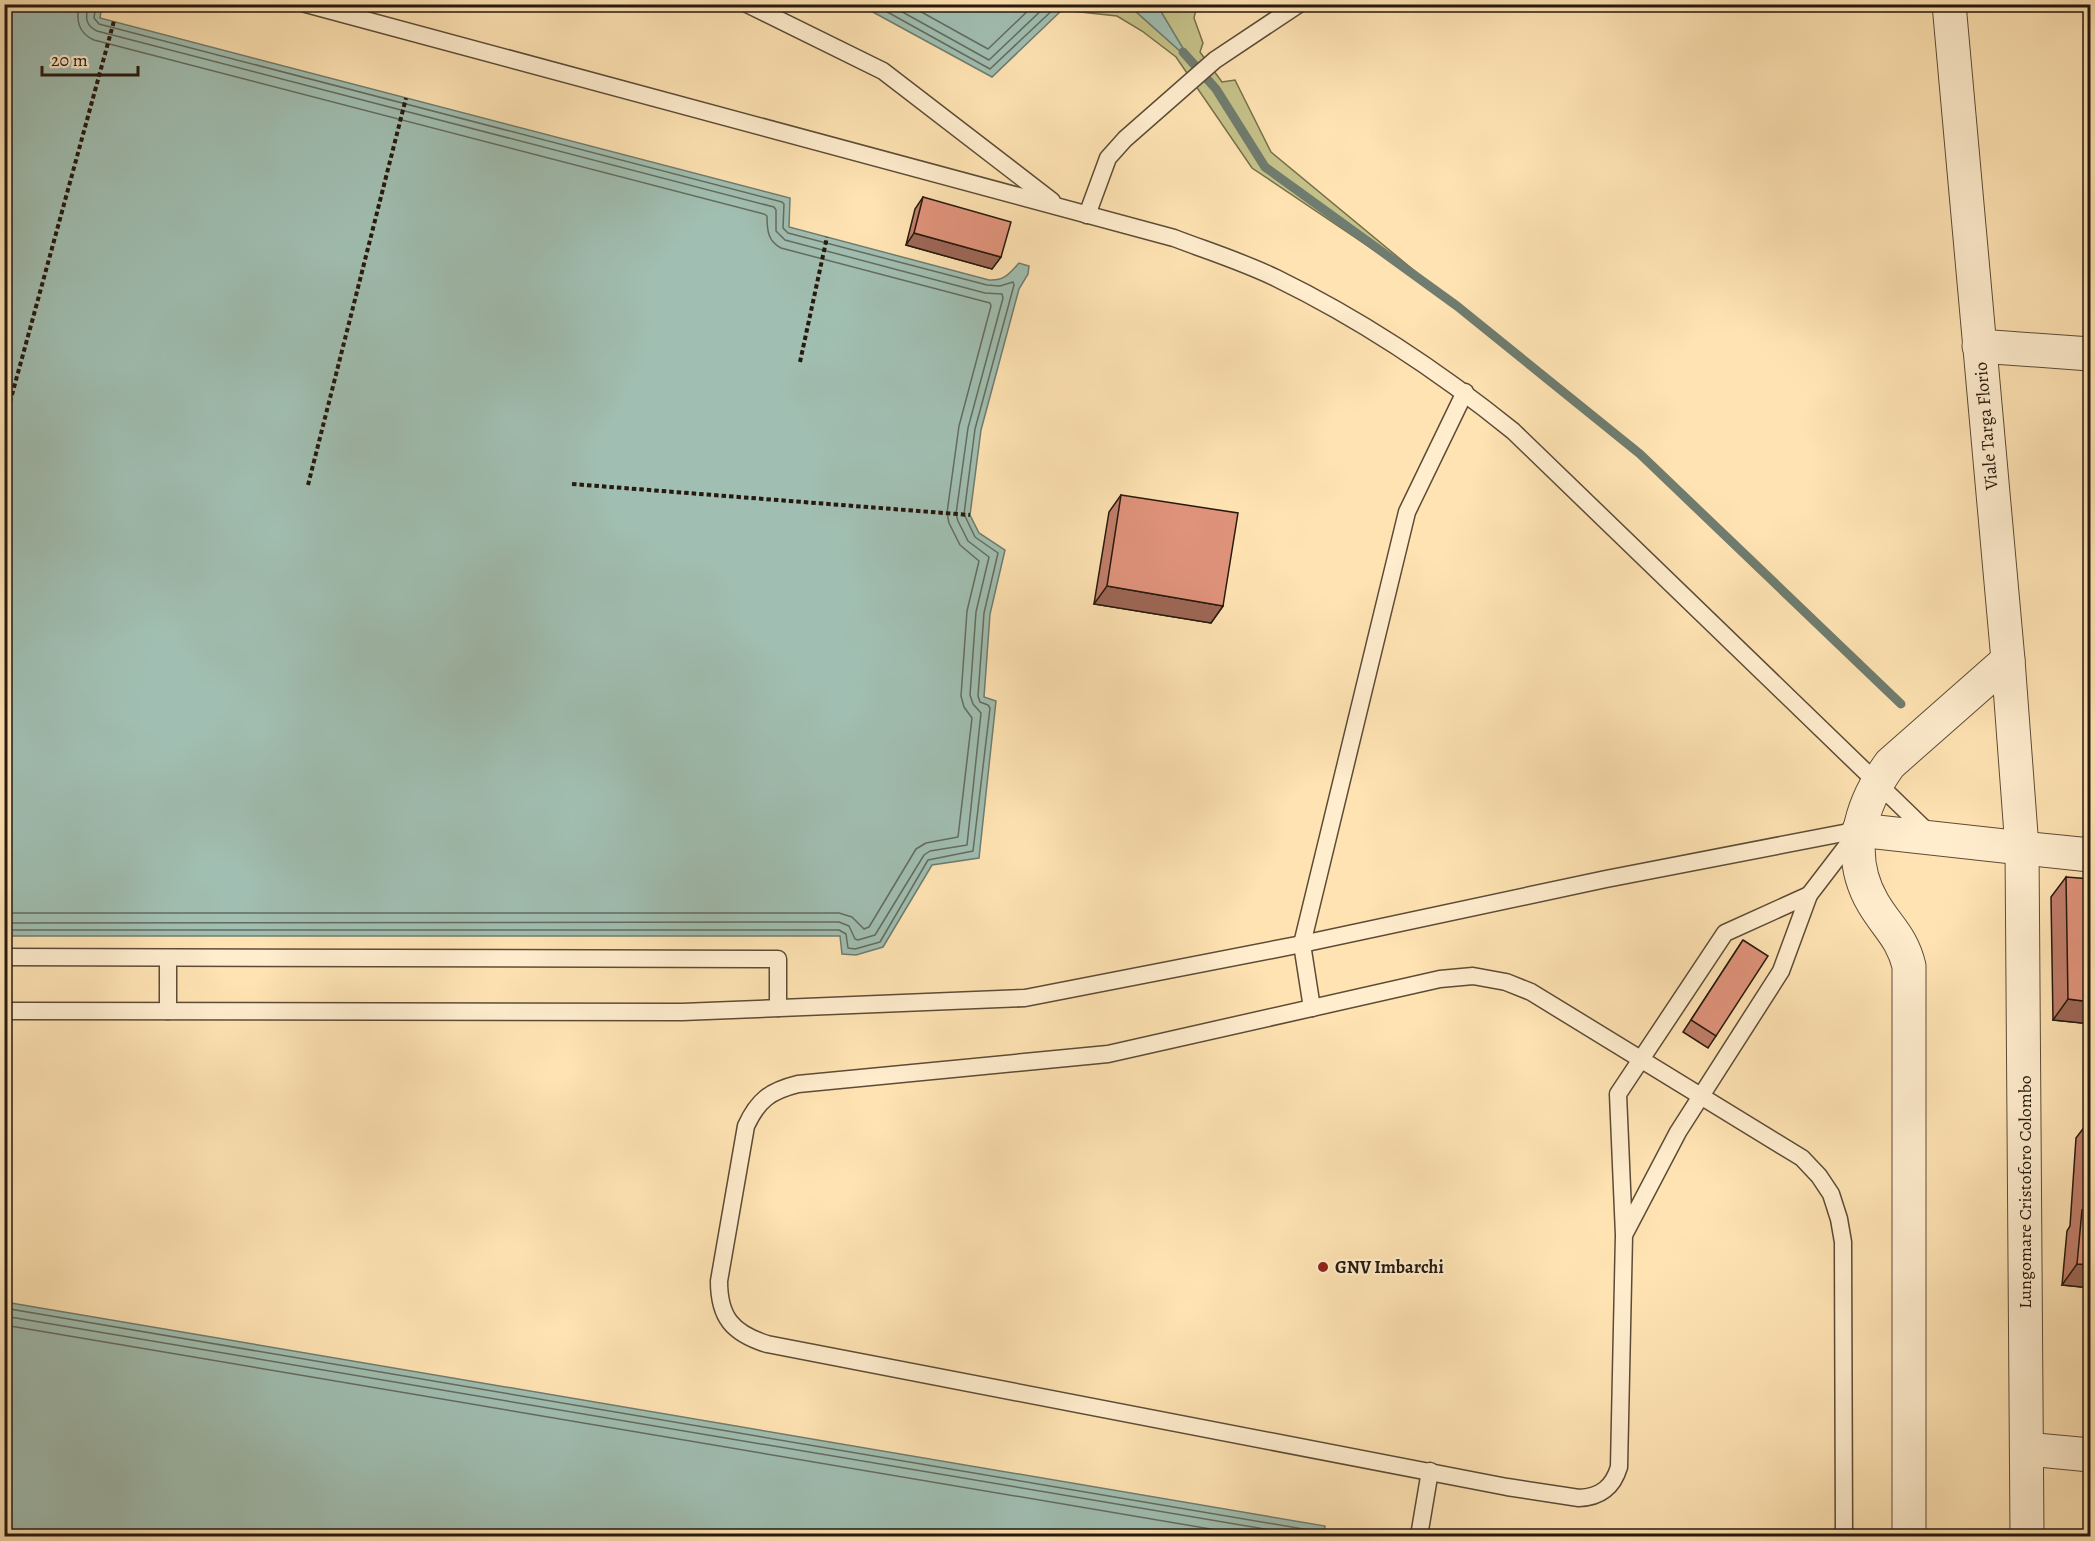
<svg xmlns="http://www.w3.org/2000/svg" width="2095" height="1541" font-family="Alegreya,serif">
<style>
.green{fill:#c5c289;stroke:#766e4b;stroke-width:1.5}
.water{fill:#a0beb1;stroke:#6f7c6f;stroke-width:1.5}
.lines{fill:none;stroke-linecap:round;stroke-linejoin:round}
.shore{stroke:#636c5f;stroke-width:1.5}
.stream{stroke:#6f7c6f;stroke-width:9}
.service-casing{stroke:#5c4c36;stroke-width:19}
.minor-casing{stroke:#5c4c36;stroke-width:35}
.tertiary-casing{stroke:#5c4c36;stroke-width:35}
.path{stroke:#26190d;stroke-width:4;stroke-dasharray:4.5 3;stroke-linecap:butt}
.service{stroke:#ffedce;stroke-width:16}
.minor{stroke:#ffedce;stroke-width:33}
.tertiary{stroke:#ffedce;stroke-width:33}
.wall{fill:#c17e6a;stroke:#26190d;stroke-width:1.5}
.shaded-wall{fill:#9d6756;stroke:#26190d;stroke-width:1.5}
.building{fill:#e0937b;stroke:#26190d;stroke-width:1.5}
.poi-dot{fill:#8f2418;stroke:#ffedce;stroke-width:2}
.labels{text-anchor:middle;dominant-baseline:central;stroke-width:4.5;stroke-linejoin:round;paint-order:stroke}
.street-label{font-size:18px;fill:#26190d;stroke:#ffedce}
.poi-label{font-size:18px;font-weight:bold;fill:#26190d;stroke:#ffedce;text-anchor:start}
</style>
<rect width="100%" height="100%" fill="#ffe3b3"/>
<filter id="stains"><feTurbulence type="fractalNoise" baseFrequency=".00333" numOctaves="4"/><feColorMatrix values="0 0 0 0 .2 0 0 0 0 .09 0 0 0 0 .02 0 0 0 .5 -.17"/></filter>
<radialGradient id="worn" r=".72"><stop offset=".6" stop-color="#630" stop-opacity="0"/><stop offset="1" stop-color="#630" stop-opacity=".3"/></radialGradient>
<polygon class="green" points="1099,5 1123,5 1134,10 1188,58 1157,5 1197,5 1194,18 1203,43 1200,52 1222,82 1235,80 1271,152 1457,306 1252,168 1176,57 1142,31 1117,16 1062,10"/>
<g class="water">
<path d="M 4,5 L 102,5 L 100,18 L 790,198 L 789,227 L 989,280 C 1004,281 1009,274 1019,263 L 1029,266 L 1028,274 L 1019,289 L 981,430 L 970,515 L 979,533 L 1005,550 L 990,614 L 984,697 L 996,701 L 979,858 L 932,865 L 883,947 L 856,955 L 842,954 L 840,936 L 5,936 Z"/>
<polygon points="860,5 1099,5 1062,10 992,77"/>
<polygon points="1123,5 1157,5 1190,60 1134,10"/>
<polygon points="5,1302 1325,1526 1324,1536 5,1536"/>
</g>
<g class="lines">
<g class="shore">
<polyline points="873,4 990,69 1059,4"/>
<polyline points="888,4 989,60 1048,4"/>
<polyline points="907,4 988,49 1035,4"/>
<path d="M 4,913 L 839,913 L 852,917 L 864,929 L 869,927 L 916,849 L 926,843 L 958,837 L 972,718 L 964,707 L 961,696 L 967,611 L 979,561 L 960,545 L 949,523 L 947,513 L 959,426 L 991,306 L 990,303 L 781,248 C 768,241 767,231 767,216 L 764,214 L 94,40 C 78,33 76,20 79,4"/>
<path d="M 4,923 L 839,922 L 849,926 L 855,939 L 858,940 L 875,935 L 924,855 L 930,851 L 967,845 L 981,713 L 973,704 L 970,695 L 976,612 L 989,557 L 968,541 L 958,521 L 956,514 L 968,428 L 1003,298 L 1002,294 L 985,293 L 785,240 L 776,231 L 776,210 L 774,207 L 97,31 C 84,25 86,16 88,4"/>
<polyline points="4,930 839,930 846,934 848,948 855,949 880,942 928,860 973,851 990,708 988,705 980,702 978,696 984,613 998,553 975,537 964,514 975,429 1014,285 1013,282 1000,286 987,285 788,233 783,228 784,204 782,202 99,24 94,18 96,4"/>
<polyline points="4,1308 1315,1531 1318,1536"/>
<polyline points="4,1316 1306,1536"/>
<polyline points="4,1325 1252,1536"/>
</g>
<polyline class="stream" points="1183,52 1216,89 1265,167 1457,306 1640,454 1901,704"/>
<defs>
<g id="service">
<path d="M 306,4 L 1174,238 C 1208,251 1243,262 1276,278 C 1360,319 1440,372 1513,431 L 1931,835"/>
<polyline points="747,4 883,71 1052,201"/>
<polyline points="1087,215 1108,158 1125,139 1215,60 1299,4"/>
<polyline points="1809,895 1855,835"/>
<polyline points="4,957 778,959 778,1008"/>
<polyline points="168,958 168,1011"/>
<polyline points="1312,1008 1302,944 1407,512 1465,392"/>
<polyline points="4,1011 682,1012 1025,998 1302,944 1606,879 1859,830"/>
<path d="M 1624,1235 L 1678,1132 L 1781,971 L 1809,895 L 1725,933 L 1618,1094 L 1624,1235 L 1619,1467 C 1613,1487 1601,1497 1579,1498 L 1507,1487 L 767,1344 C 732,1333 719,1317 719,1281 L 746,1126 C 758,1100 770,1091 798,1084 L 1108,1054 L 1440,979 L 1473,976 L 1506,982 L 1531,992 L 1802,1158 L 1819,1176 L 1831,1194 L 1839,1219 L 1843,1242 L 1844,1536"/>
<polyline points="1419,1536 1430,1471"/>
</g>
<g id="minor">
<polyline points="1979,346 2090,354"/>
<polyline points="1859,830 2022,848"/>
<polyline points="2027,1449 2090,1455"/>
<path d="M 1909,1536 L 1909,966 C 1902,937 1887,927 1873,903 C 1845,855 1860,805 1890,764 L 2008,660"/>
</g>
<g id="tertiary">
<polyline points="1949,4 2008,660 2022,848 2027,1536"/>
<polyline points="2022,848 2090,855"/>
</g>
</defs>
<use href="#service" class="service-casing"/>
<use href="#minor" class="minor-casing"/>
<use href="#tertiary" class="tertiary-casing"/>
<g class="path">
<polyline points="800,362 827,237"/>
<polyline points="4,424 114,21"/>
<polyline points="572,484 970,515"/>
<polyline points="308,485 406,98"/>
</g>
<use href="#service" class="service"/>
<use href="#minor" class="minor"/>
<use href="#tertiary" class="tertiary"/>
</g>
<g class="wall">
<polygon points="923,197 1001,257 992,269 906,245 915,209"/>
<polygon points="1121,495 1223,606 1211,623 1094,604 1109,512"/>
<polygon points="2066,877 2091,1024 2053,1020 2051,897"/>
<polygon points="1743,940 1716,1036 1708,1048 1683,1032"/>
<polygon points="2091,1118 2091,1288 2062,1285 2067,1231 2070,1226 2076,1138"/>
</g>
<g class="shaded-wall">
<polygon points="914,233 1001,257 992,269 906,245"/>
<polygon points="1107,586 1223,606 1211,623 1094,604"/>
<polygon points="2068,999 2091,1002 2091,1024 2053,1020"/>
<polygon points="2077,1264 2091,1265 2091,1288 2062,1285"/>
</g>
<g class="building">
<polygon points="923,197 1011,222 1001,257 914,233"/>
<polygon points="1121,495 1238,513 1223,606 1107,586"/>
<polygon points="2066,877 2091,879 2091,1002 2068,999"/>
<polygon points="1743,940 1768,956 1716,1036 1691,1020"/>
<polygon points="2091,1125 2091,1265 2077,1264 2082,1210 2085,1210"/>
</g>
<circle class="poi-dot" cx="1323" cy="1267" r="6"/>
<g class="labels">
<g class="street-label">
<text transform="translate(1986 426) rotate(-95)">Viale Targa Florio</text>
<text transform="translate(2025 1192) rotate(-90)">Lungomare Cristoforo Colombo</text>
</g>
<g class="poi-label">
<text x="1335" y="1267">GNV Imbarchi</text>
</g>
</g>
<rect width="2095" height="1541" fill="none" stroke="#ffe3b3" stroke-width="24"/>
<rect x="6" y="6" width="2083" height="1529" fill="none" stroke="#26190d" stroke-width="3"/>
<rect x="12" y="12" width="2071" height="1517" fill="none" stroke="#26190d" stroke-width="1.5"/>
<path d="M42 66v9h96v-9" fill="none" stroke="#26190d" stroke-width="3"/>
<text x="51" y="66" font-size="18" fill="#26190d" stroke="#ffedce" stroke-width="4.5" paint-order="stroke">20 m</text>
<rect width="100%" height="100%" filter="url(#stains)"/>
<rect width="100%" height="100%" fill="url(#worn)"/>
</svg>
